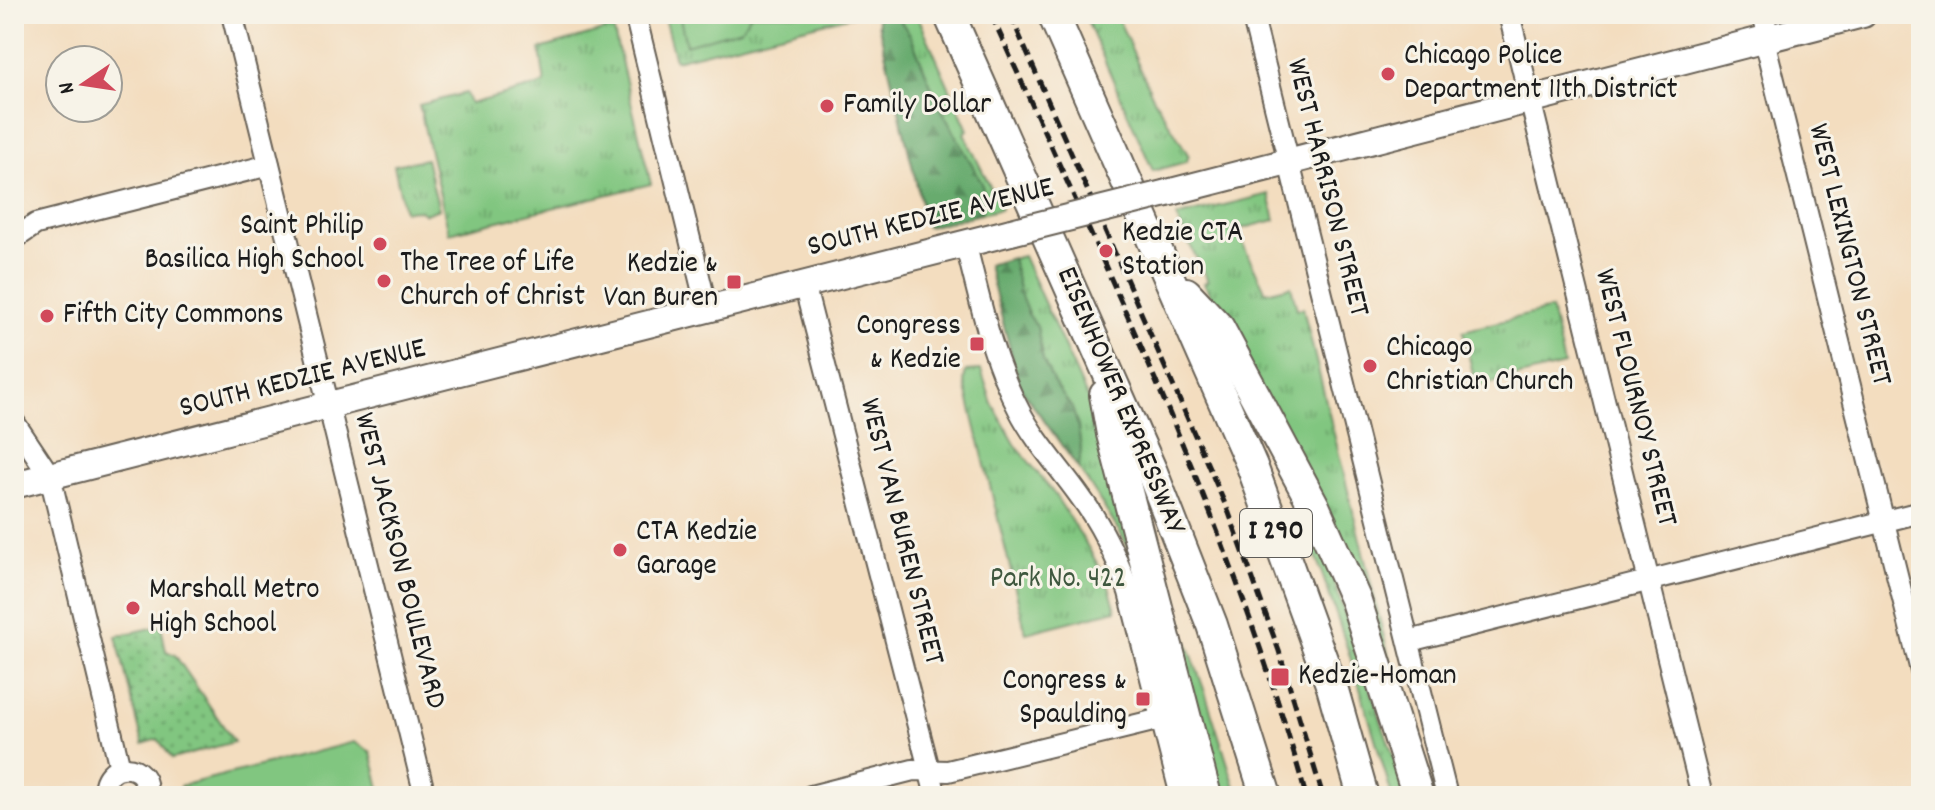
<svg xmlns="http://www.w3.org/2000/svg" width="1935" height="810" font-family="Dekko,sans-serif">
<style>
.grass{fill:url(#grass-tufts);stroke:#4e714e;stroke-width:2}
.forest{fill:url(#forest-firs);stroke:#426445;stroke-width:2}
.garden{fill:url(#garden-dots);stroke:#4e714e;stroke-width:2}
.pitch{fill:#81c680;stroke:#4e714e;stroke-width:2}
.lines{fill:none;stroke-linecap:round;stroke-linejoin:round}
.minor-casing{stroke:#676055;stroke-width:24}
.major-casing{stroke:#676055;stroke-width:30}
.highway-casing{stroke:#676055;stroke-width:34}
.minor{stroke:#fff;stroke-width:20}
.major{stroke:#fff;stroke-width:26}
.highway{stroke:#fff;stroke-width:30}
.rail{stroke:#1c1c1c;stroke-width:5;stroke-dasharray:12 6;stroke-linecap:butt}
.major-bridge-casing{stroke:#676055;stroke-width:30;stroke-linecap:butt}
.major-bridge{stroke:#fff;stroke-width:26}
.poi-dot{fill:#d1495b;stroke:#f7f3e8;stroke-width:3}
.labels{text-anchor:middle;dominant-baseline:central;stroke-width:6;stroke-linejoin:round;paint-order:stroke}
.shield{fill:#f7f3e8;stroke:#5e5c59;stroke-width:2}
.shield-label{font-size:28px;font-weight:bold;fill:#1c1c1c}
.poi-label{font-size:30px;fill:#1c1c1c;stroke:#f7f3e8;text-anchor:start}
.street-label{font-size:30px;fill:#1c1c1c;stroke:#f7f3e8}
.park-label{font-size:30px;fill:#3f583f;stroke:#f7f3e8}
</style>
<defs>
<pattern id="grass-tufts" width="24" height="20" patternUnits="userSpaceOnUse" patternTransform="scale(2)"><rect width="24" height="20" fill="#81c680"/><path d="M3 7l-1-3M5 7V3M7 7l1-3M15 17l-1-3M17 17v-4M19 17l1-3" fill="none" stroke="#69a068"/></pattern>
<pattern id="forest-firs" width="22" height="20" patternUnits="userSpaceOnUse" patternTransform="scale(2)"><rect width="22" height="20" fill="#68ab6e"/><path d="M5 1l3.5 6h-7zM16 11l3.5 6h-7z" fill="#558a5a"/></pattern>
<pattern id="garden-dots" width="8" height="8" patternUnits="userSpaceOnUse" patternTransform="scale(2)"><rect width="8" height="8" fill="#81c680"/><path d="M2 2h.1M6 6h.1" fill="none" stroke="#69a068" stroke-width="1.8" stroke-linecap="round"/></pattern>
</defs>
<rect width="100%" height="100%" fill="#f7f3e8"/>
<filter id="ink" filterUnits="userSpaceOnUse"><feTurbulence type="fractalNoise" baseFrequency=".0125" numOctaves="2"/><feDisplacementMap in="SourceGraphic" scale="16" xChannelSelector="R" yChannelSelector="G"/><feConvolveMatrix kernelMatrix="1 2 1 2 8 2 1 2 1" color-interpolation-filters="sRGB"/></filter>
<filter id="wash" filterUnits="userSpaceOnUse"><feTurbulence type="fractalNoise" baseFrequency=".006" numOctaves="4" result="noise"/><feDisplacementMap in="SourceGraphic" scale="32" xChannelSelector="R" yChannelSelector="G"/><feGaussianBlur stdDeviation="1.8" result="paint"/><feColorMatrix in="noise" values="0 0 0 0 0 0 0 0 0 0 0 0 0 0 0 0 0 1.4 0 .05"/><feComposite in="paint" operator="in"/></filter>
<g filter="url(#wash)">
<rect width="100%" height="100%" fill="#f3ddbf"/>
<g class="grass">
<polygon points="663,14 860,14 675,60"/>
<polygon points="876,14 917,14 968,130 964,133 1001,209 927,227"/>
<polygon points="1084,14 1116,14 1153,97 1189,156 1186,162 1153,171"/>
<polygon points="613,28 651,184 449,233 419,105 466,93 470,104 545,84 540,49"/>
<polygon points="426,159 439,209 425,214 420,210 404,211 394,165"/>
<polygon points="1269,194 1275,220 1240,229 1245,249 1266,292 1291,286 1297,309 1303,308 1401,706 1403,711 1407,711 1413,735 1234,343 1204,283 1208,281 1176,217"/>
<polygon points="1023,256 1099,423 1134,559 1122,536 1088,482 1020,387 988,265"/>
<polygon points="1551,309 1564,365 1476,387 1463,331"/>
<polygon points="981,370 992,403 1015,444 1055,495 1085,542 1108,583 1116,610 1026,633 964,380 966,371"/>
<path d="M 1286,481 L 1312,518 L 1407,796 L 1392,796 C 1361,689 1329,583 1286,481 Z"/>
<polygon points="1176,611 1205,692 1238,796 1214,796 1169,615"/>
</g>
<g class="forest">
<polygon points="876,14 895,14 910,34 939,105 982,183 984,198 981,214 927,227"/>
<polygon points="1012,258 1020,293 1028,314 1037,326 1043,360 1054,383 1072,408 1078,426 1081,449 1079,469 1020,387 988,265"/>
</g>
<polygon class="garden" points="161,626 166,651 175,655 234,742 172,759 158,739 143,744 116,636"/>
<g class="pitch">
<polygon points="679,14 751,14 741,29 686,45"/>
<polygon points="354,742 371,752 382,796 183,796 180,786"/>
</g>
</g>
<g filter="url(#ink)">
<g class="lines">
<defs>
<g id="minor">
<polyline points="232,14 425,796"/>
<polyline points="635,14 707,309"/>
<polyline points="1252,14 1447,796"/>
<polyline points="1509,14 1702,796"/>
<polyline points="1763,14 1769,38"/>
<polyline points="1764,40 1921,671"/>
<polyline points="14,239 36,224 269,165"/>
<path d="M 965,242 C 980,300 991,357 1019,410 C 1035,441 1059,467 1079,495 C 1101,524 1117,558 1129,592 L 1181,796"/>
<polyline points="804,284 936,796"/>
<polyline points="14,422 50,476 120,768"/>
<polyline points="1409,641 1921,512"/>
<path d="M 105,796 C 99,758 153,759 146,796"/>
<polyline points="811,796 913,770 948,771 1161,719"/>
</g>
<g id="major">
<polyline points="1167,193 1863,14"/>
<polyline points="14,485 1011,232"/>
</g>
<g id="highway">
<polyline points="949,14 1152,472 1212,625 1266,796"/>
<polyline points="1053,14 1252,466 1332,687 1363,796"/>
<polyline points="1186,293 1219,328 1314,506 1356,601 1418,796"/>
<polyline points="1105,395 1112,434 1206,796"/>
</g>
</defs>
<use href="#minor" class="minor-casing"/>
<use href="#major" class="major-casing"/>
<use href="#highway" class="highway-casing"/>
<use href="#minor" class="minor"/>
<use href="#major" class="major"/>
<use href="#highway" class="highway"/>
<g class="rail">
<path d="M 991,14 C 1106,270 1231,524 1306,796"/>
<polyline points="1010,14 1229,513 1279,651 1323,796"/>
</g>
<defs>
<polyline id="major-bridge" points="1011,232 1167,193"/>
</defs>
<use href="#major-bridge" class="major-bridge-casing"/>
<use href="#major-bridge" class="major-bridge"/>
</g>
</g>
<g class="poi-dot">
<circle cx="1388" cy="74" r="8"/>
<circle cx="827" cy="106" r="8"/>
<circle cx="380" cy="244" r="8"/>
<circle cx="1106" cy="251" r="8"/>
<circle cx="384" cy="281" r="8"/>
<rect x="726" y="274" width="16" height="16" rx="4"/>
<circle cx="47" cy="316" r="8"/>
<rect x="969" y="336" width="16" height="16" rx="4"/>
<circle cx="1370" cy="366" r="8"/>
<circle cx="620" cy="550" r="8"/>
<circle cx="133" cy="608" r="8"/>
<rect x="1270" y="667" width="20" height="20" rx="4"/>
<rect x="1135" y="691" width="16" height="16" rx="4"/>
</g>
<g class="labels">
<rect class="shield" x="1240" y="509" width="72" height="48" rx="6"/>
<g class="shield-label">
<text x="1276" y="533">I 290</text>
</g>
<g class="poi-label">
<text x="1404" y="57">Chicago Police<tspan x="1404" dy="34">Department 11th District</tspan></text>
<text x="843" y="106">Family Dollar</text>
<text x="364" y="227" text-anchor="end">Saint Philip<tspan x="364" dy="34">Basilica High School</tspan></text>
<text x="1122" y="234">Kedzie CTA<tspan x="1122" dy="34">Station</tspan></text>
<text x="400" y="264">The Tree of Life<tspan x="400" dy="34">Church of Christ</tspan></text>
<text x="718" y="265" text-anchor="end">Kedzie &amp;<tspan x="718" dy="34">Van Buren</tspan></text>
<text x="63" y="316">Fifth City Commons</text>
<text x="961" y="327" text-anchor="end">Congress<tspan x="961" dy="34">&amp; Kedzie</tspan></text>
<text x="1386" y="349">Chicago<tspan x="1386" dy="34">Christian Church</tspan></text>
<text x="636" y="533">CTA Kedzie<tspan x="636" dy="34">Garage</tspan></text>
<text x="149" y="591">Marshall Metro<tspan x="149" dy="34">High School</tspan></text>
<text x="1298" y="677">Kedzie-Homan</text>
<text x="1127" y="682" text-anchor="end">Congress &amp;<tspan x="1127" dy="34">Spaulding</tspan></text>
</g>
<g class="street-label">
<text transform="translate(1326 188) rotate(76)">WEST HARRISON STREET</text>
<text transform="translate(931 219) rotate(-14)">SOUTH KEDZIE AVENUE</text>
<text transform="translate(1848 255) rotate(76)">WEST LEXINGTON STREET</text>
<text transform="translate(303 380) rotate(-14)">SOUTH KEDZIE AVENUE</text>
<text transform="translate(1634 398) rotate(76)">WEST FLOURNOY STREET</text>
<text transform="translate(1119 401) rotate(67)">EISENHOWER EXPRESSWAY</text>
<text transform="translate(900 532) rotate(76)">WEST VAN BUREN STREET</text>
<text transform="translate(398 561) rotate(76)">WEST JACKSON BOULEVARD</text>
</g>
<g class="park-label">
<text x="1058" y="580">Park No. 422</text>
</g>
</g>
<rect width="1935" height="810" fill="none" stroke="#f7f3e8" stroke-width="48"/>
<g transform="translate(84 84) rotate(257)"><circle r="38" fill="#f7f3e8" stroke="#9f9d96" stroke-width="2"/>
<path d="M0-6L14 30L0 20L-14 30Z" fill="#d1495b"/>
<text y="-12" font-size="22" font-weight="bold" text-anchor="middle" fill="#1c1c1c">N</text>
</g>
</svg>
